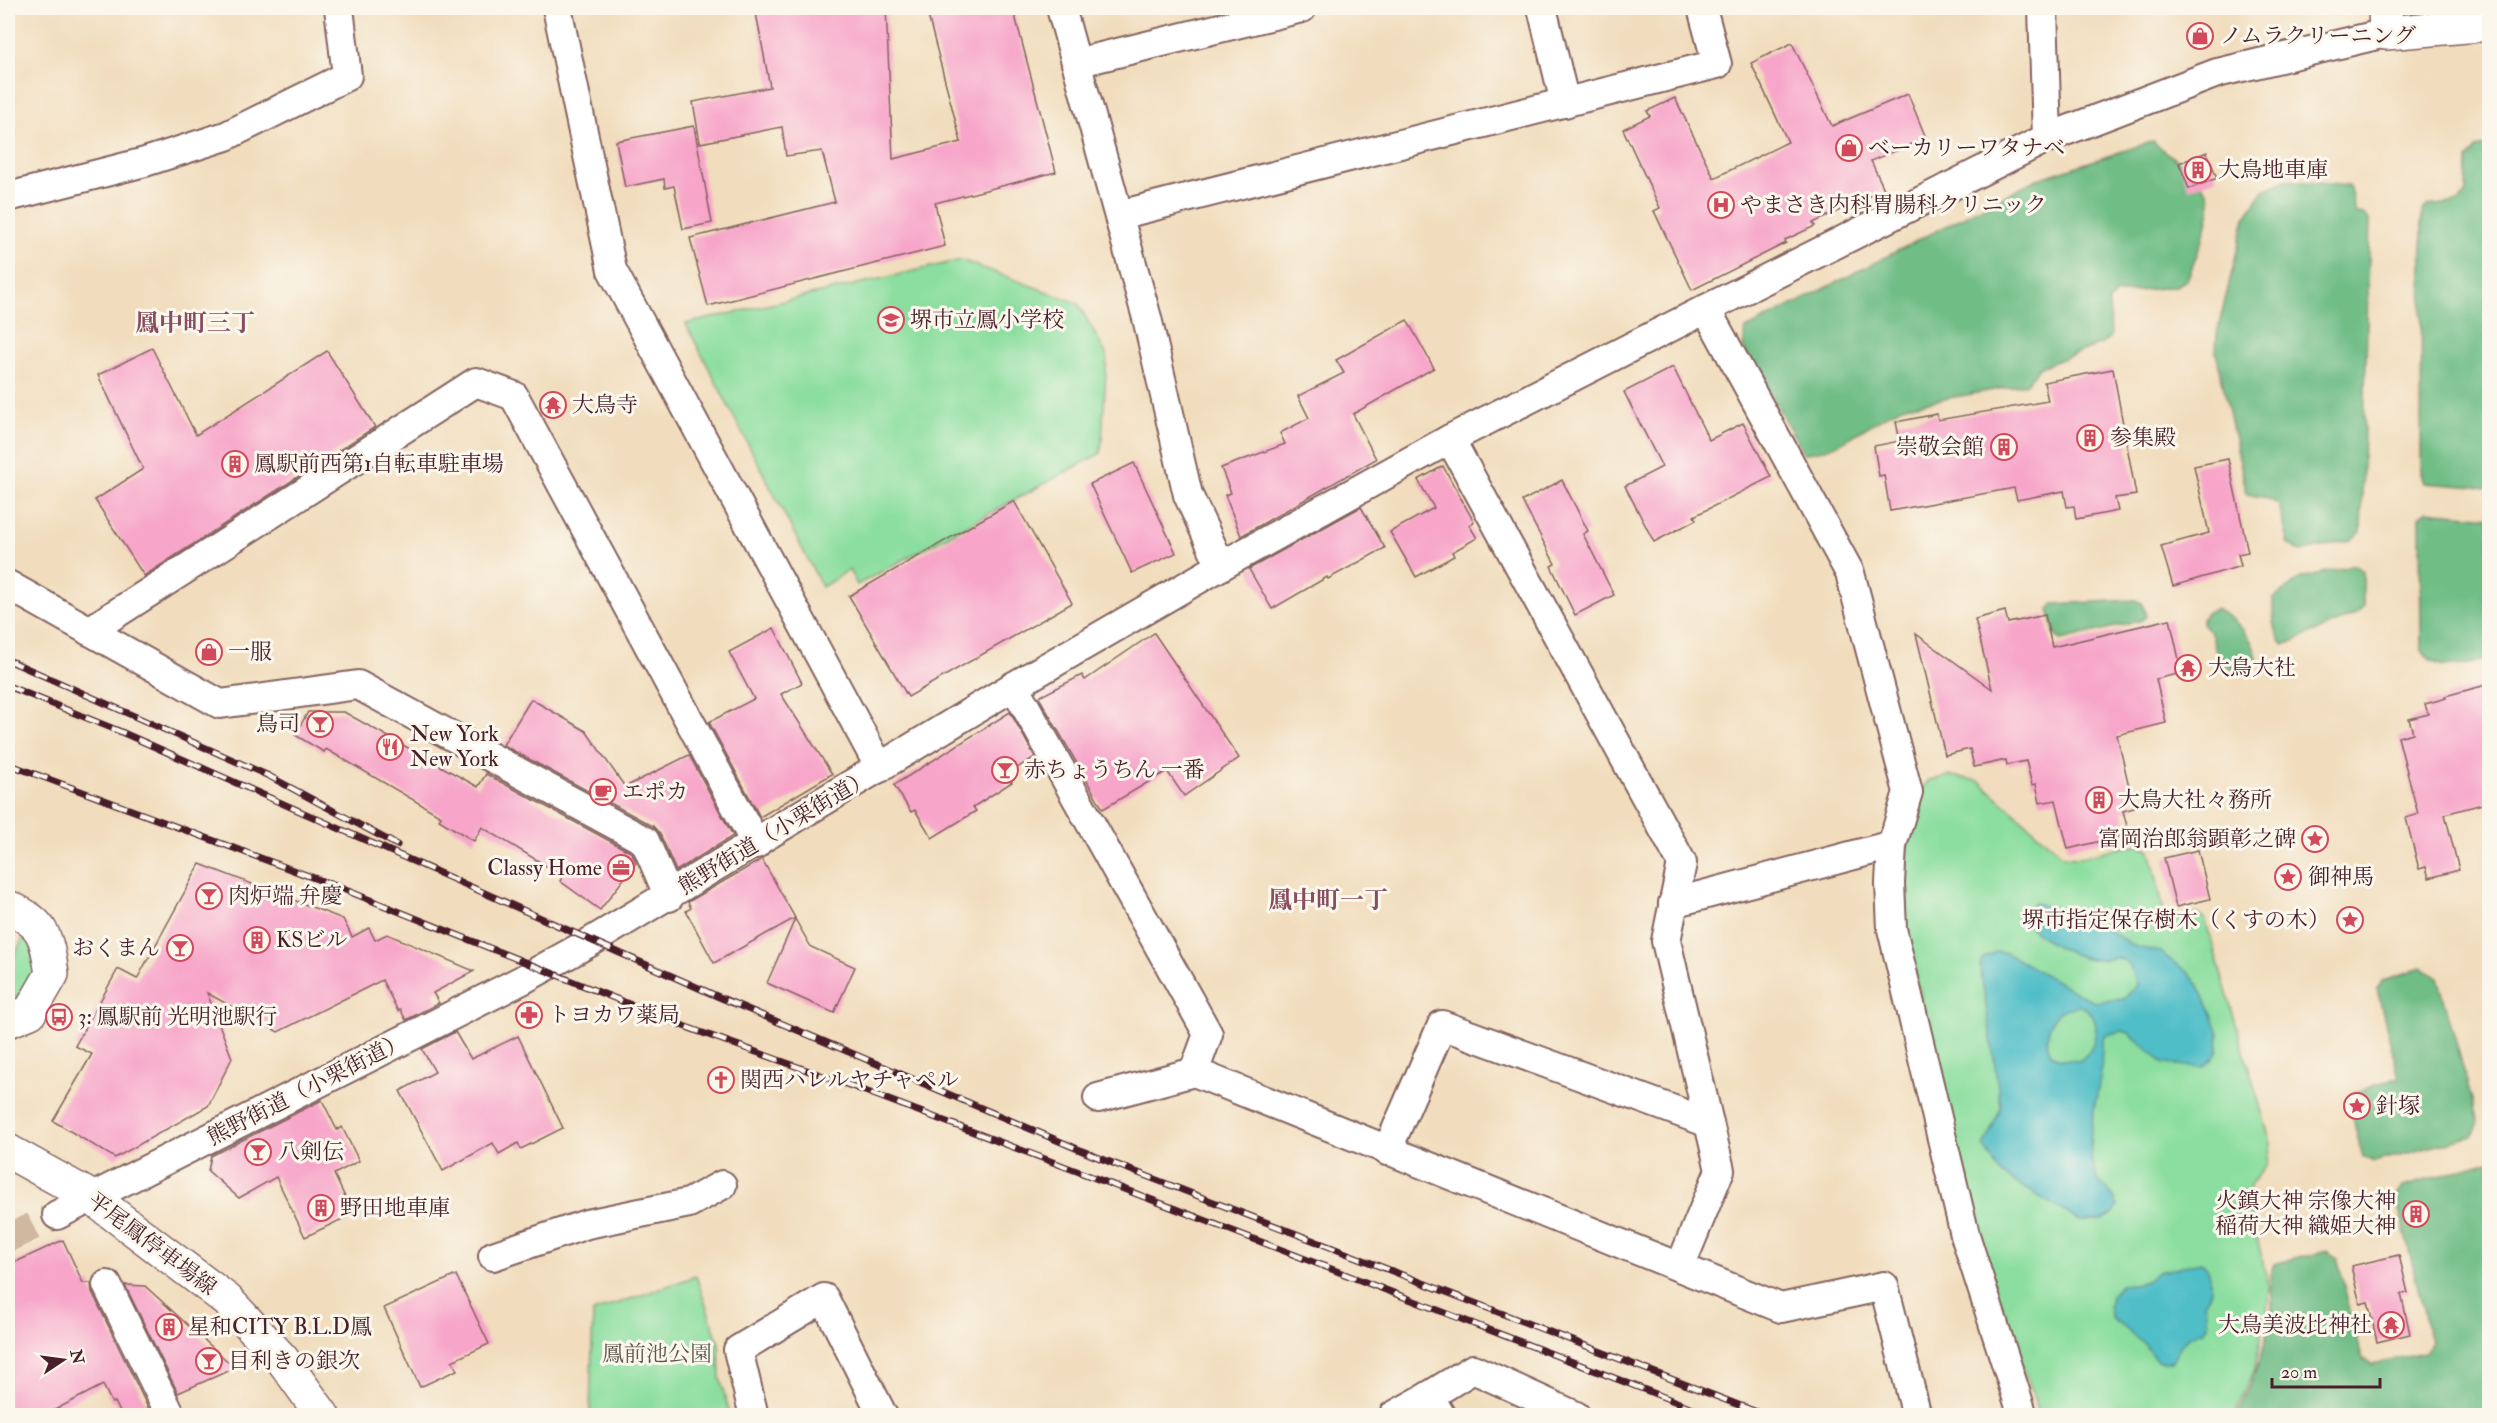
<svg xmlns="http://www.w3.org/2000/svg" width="2497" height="1423" font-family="'IM FELL Double Pica','Noto Serif JP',serif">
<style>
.green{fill:#8bde9f;stroke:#6a7e65;stroke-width:1.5}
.forest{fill:#70bd86;stroke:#5d6e58;stroke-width:1.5}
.water{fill:#50bec7;stroke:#4d6e79;stroke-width:1.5;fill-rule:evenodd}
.building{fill:#f7a5c9}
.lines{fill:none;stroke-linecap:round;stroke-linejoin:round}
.street-tunnel{stroke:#d0b7a0;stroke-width:28;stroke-dasharray:28 14;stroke-linecap:butt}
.street-casing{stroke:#84625e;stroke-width:32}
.secondary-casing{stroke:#84625e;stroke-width:36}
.primary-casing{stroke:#84625e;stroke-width:36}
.street{stroke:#fff;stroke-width:28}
.secondary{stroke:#fff;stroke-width:33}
.primary{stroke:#fff;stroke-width:33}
.rail-casing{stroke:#4a1f2b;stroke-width:7}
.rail{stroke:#fbf7ec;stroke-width:4.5;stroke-dasharray:14;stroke-linecap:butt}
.labels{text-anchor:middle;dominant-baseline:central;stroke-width:6;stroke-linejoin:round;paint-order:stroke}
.poi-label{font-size:22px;fill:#4a1f2b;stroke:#fbf7ec;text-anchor:start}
.street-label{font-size:22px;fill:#4a1f2b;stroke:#fbf7ec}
.park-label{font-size:22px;fill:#5e584e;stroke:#fbf7ec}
.neighbourhood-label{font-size:24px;font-weight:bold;fill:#874e62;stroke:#fbf7ec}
</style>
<rect width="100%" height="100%" fill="#fbf7ec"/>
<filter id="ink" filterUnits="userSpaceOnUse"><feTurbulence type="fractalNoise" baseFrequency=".0167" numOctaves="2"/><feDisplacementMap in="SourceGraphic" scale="12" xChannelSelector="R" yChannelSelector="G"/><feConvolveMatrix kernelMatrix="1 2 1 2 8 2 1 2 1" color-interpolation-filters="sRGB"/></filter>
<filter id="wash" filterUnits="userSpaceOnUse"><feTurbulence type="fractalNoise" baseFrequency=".008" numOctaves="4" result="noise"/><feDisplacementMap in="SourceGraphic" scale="24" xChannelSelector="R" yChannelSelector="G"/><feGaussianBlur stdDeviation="1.35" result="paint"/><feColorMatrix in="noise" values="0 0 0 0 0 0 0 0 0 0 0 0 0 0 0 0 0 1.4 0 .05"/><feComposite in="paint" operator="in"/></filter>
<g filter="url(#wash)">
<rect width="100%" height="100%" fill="#f1ddbd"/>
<g class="green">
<polygon points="961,260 1078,303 1107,356 1101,453 857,585 849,570 822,587 686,324"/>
<polygon points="1951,776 1979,781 2063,856 2078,857 2139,844 2150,850 2164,912 2174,919 2198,914 2205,919 2271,1143 2267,1165 2250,1185 2248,1200 2269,1288 2267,1311 2254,1371 2234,1415 2040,1415 1995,1291 1958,1158 1903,919 1907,841 1920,791 1929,780"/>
<polygon points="27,931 37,967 25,991 8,1002 8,967"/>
<polygon points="696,1276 719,1344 720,1378 730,1415 590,1415 593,1312"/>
</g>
<g class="forest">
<path d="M 2153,141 C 2167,154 2204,179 2209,196 C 2215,214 2194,261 2187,280 L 2176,286 L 2115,294 L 2109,301 L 2111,335 L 2104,343 L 2040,367 L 2026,384 L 1905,406 C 1870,420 1843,451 1804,453 L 1743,347 L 1746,329 L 2035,180 Z"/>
<polygon points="2489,145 2489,488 2424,483 2421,474 2422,211 2427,206 2459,202 2466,193 2467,160 2476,148"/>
<path d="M 2285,180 L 2349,186 C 2353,196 2352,204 2356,214 L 2365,215 L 2370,221 L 2361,532 L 2351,540 L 2300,552 L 2289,544 L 2279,505 L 2267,498 L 2247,494 L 2216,352 L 2217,333 L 2245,218 L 2264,190 Z"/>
<path d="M 2427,511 L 2489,517 L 2489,659 C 2462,665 2440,676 2421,650 L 2420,516 Z"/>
<path d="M 2355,565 L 2363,571 L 2363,606 L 2357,614 L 2284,645 C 2273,634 2273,614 2273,599 L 2301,578 Z"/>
<polygon points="2136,600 2142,603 2146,616 2142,620 2062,640 2055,636 2049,609 2054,604"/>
<path d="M 2215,609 C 2233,616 2256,639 2257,660 C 2240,668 2236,674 2219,663 L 2211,633 L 2202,623 L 2202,619 L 2207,612 Z"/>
<polygon points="2421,968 2438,977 2478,1122 2472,1136 2374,1162 2363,1157 2348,1101 2353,1093 2399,1077 2377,989 2383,980"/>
<path d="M 2489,1161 L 2489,1415 L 2237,1415 C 2253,1381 2268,1344 2272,1305 C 2273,1291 2267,1277 2274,1264 L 2327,1251 L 2337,1258 L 2362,1358 L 2372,1364 L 2424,1352 L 2431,1342 L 2396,1196 L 2403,1187 Z"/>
</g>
<g class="water">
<path d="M 2035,903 L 2064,911 L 2105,928 L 2136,947 L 2160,952 L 2189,973 L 2199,986 L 2212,1015 L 2219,1033 L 2218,1051 L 2212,1060 L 2203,1067 L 2164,1064 L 2129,1033 L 2121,1031 L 2107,1035 L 2103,1040 C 2101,1050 2102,1061 2101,1072 C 2096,1107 2082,1143 2097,1178 C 2103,1190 2113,1189 2118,1207 L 2113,1214 L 2103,1220 L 2080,1221 L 2000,1173 L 1984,1147 L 2001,1107 L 1980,965 L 1983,958 L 1996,952 L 2006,953 L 2094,1002 L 2124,999 L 2137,985 C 2135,977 2132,966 2125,961 C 2117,955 2110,960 2102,960 C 2075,960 2039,939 2023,919 L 2024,910 ZM 2080,1006 C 2105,1014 2097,1050 2079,1061 C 2072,1060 2062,1061 2055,1057 C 2041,1048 2048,1018 2061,1011 C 2066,1008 2075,1007 2080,1006 Z"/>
<path d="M 2201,1262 C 2209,1266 2212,1281 2211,1290 C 2210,1295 2206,1299 2204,1304 C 2212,1338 2206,1324 2185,1340 C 2178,1346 2177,1353 2173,1361 L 2157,1361 L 2145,1344 L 2112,1318 L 2109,1307 L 2111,1296 L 2120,1285 C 2129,1284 2137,1285 2146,1281 C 2152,1279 2152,1274 2158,1272 Z"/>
</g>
<g id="blocks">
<g class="building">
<polygon points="755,8 886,8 893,159 961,142 926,8 1013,8 1056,172 935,203 945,246 708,306 690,238 835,202 822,151 786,156 782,127 700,143 693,102 770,87"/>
<polygon points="1792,43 1832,126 1908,94 1926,138 1871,161 1884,189 1813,223 1815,226 1785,240 1786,243 1692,290 1654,211 1660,208 1623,129 1650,116 1647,111 1675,98 1714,178 1788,142 1751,63"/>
<polygon points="694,126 712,223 683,229 674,186 665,188 664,179 625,187 616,141"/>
<polygon points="2207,152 2217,178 2189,189 2179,163"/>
<polygon points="1407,320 1434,368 1353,414 1376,459 1241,536 1225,495 1231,493 1221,468 1285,444 1280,433 1309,418 1298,396 1344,373 1336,360"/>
<polygon points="152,348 196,435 327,351 375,427 144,576 95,500 143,469 98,375"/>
<polygon points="1673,367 1709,440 1743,423 1771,477 1694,516 1696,520 1654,542 1625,486 1662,467 1624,392"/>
<polygon points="2113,369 2136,495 2115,498 2118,511 2076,519 2074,506 2067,507 2064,491 2017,500 2014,488 1890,511 1884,475 1879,476 1874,446 1900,441 1896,422 1937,414 1938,420 2048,401 2044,382"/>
<polygon points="2228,459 2248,552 2238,554 2241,566 2173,586 2161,546 2209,533 2194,466"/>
<polygon points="1134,463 1176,553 1132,573 1090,484"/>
<polygon points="1443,466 1474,522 1469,525 1477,538 1452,552 1454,556 1416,577 1390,532 1434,508 1418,480"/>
<polygon points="1562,480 1588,531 1583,534 1614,595 1575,615 1551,566 1555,564 1522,501"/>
<polygon points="1014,501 1072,603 908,697 849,596"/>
<polygon points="1361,507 1385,548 1328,579 1327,577 1272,609 1249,569"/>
<polygon points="2005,611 2008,623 2045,615 2052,647 2170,619 2182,673 2156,679 2166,723 2117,735 2134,808 2123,811 2129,834 2068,849 2056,800 2040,803 2036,784 2032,785 2026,761 2007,765 2006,760 1974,767 1970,749 1945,755 1916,634 1992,689 1975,619"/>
<polygon points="774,628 802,683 781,694 832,774 760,817 709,722 754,699 729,652"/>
<polygon points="1154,633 1239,758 1184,796 1167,771 1103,809 1039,697 1082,675 1085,680"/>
<polygon points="2490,684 2490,802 2445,814 2459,870 2429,878 2426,867 2419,869 2406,818 2418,814 2398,737 2413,733 2409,719 2428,714 2425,704 2446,698 2445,696"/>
<polygon points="531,699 586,731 625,787 689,755 733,836 676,871 660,834 653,826 503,745"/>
<polygon points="308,712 344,712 478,787 486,774 632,853 636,863 600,910 560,881 563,876 482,827 474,841 439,820 441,816 326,749 324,752 295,735"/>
<polygon points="1010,712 1035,757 1007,774 1012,782 973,807 976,811 932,838 915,810 911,812 894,785"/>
<polygon points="2198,850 2210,899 2176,907 2164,858"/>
<polygon points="762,859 795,918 714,963 686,911 691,908 688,902"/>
<polygon points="200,864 343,919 352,937 369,928 375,940 387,934 474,971 433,993 439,1003 406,1020 400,1009 398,1011 382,980 278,1032 207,993 232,1058 208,1106 115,1158 53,1121 92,1054 75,1046 118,969 137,979"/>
<polygon points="795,919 811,947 855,967 834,1013 767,983"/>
<polygon points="455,1032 471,1059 518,1036 563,1128 521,1149 518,1143 499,1154 493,1143 443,1171 400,1091 435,1072 422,1049"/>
<polygon points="322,1100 337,1130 342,1127 359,1161 334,1174 353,1214 305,1237 276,1177 239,1198 208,1171 211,1156"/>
<polygon points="63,1240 83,1283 91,1283 92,1292 152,1416 122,1416 115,1402 112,1403 103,1385 43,1416 8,1416 8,1261 18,1261"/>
<polygon points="2399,1255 2408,1293 2401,1294 2410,1334 2377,1342 2368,1302 2360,1304 2351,1266"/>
<polygon points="456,1275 489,1344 452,1361 457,1370 420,1387 384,1308"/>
<polygon points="125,1285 145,1286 235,1368 178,1393"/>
</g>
</g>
</g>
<g filter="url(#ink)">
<use href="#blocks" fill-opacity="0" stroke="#84625e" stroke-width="1.5"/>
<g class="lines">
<polyline class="street-tunnel" points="8,1238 57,1215"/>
<defs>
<g id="street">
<polyline points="557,8 612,270 880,768"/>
<polyline points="1061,8 1147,318 1188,495 1221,566"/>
<polyline points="1542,8 1565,103"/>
<polyline points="2043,8 2047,138"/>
<polyline points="1076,63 1302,8"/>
<polyline points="8,197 145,162 226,136 347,76 339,8"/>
<polyline points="1119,215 1717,64 1702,8"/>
<polyline points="1706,309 1850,573 1908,792 1892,845 1890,883 1892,929 1965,1235 2023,1416"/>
<polyline points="1450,439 1682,863 1666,941 1720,1170 1680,1267"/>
<polyline points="8,585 220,704 358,685 645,841 669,897"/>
<polyline points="89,631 476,382 514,396 756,844"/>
<polyline points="1014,686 1208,1034 1194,1072 1781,1308 1884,1286 1917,1416"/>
<polyline points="1673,903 1892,845"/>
<polyline points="1098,1098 1194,1072"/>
<polyline points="1387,1151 1442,1025 1709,1123"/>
<polyline points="57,1215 522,980 592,941 1014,686 1221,566 1450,439 1706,309 2047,138 2217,73 2386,33"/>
<polyline points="493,1256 587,1224 689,1203 722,1185"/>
<polyline points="107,1285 171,1416"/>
<polyline points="1429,1396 1473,1369 1576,1416"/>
<polyline points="754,1416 738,1350 824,1298 883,1416"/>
<polyline points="1393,1416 1429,1396 1441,1416"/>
</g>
<g id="secondary">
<path d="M 8,907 C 45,924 46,936 52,974 L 30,1012 L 8,1021"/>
<polyline points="8,1151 91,1197 227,1300 282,1359 323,1416"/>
</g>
<polyline id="primary" points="2385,8 2386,33 2490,24"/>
</defs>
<use href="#street" class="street-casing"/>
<use href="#secondary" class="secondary-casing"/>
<use href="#primary" class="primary-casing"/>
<use href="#street" class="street"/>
<use href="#secondary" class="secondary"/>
<use href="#primary" class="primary"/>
<defs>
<g id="rail">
<polyline points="8,660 269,776 397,845"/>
<polyline points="8,686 119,731 719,997 1092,1155 1767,1416"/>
<polyline points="8,764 333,885 686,1027 857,1088 1082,1173 1713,1416"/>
</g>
</defs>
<use href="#rail" class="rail-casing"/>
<use href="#rail" class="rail"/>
</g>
</g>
<defs>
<symbol id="shop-ring" viewBox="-11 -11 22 22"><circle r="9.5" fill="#fbf7ec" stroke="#d1495b" stroke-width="1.5"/><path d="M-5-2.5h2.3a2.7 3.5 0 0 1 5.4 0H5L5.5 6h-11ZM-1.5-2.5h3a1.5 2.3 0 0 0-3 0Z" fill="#d1495b"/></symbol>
<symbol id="building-ring" viewBox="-11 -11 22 22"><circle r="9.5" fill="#fbf7ec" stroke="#d1495b" stroke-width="1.5"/><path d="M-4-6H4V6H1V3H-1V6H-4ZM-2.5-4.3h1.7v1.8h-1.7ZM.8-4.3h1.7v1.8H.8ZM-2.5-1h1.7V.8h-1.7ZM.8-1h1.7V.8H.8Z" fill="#d1495b"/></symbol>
<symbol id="hospital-ring" viewBox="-11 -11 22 22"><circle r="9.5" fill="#fbf7ec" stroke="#d1495b" stroke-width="1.5"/><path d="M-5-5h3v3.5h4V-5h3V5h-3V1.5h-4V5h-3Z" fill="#d1495b"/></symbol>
<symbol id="school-ring" viewBox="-11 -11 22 22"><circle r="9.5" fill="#fbf7ec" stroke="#d1495b" stroke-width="1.5"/><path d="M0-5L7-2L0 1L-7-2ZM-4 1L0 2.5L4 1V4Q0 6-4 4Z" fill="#d1495b"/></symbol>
<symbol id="temple-ring" viewBox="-11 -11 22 22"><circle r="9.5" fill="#fbf7ec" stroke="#d1495b" stroke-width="1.5"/><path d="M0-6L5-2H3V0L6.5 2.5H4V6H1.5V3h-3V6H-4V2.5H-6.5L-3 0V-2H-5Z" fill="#d1495b"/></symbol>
<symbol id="bar-ring" viewBox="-11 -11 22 22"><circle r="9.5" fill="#fbf7ec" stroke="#d1495b" stroke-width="1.5"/><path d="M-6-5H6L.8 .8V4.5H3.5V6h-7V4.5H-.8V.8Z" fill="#d1495b"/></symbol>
<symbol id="restaurant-ring" viewBox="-11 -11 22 22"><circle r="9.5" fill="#fbf7ec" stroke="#d1495b" stroke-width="1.5"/><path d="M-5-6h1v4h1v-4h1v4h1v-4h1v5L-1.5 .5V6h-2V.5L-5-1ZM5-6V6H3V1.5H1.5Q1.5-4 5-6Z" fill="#d1495b"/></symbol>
<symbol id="cafe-ring" viewBox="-11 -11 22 22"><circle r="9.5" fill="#fbf7ec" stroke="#d1495b" stroke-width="1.5"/><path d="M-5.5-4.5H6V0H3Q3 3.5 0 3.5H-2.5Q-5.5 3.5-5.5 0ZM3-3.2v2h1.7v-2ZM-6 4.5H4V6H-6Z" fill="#d1495b"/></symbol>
<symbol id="sight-ring" viewBox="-11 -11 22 22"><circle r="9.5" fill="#fbf7ec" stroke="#d1495b" stroke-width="1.5"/><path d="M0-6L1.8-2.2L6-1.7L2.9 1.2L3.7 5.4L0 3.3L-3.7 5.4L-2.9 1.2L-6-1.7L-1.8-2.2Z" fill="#d1495b"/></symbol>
<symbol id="office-ring" viewBox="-11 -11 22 22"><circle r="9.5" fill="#fbf7ec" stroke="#d1495b" stroke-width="1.5"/><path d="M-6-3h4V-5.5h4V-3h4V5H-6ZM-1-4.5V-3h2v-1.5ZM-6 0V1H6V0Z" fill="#d1495b"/></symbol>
<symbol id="pharmacy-ring" viewBox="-11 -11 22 22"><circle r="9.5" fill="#fbf7ec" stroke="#d1495b" stroke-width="1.5"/><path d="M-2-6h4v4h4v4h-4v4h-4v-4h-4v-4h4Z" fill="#d1495b"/></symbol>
<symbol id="bus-ring" viewBox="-11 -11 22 22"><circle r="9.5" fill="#fbf7ec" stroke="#d1495b" stroke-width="1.5"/><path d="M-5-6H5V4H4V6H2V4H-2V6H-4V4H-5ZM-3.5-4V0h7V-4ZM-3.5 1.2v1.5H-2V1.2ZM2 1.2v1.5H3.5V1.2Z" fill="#d1495b"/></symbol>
<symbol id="church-ring" viewBox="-11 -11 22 22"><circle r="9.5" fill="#fbf7ec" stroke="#d1495b" stroke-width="1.5"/><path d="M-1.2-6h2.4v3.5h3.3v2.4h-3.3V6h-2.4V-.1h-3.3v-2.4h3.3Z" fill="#d1495b"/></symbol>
</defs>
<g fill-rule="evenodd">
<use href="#shop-ring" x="2185" y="21" width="30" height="30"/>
<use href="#shop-ring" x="1834" y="133" width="30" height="30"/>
<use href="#building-ring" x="2183" y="155" width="30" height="30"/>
<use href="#hospital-ring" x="1706" y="190" width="30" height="30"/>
<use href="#school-ring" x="876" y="305" width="30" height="30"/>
<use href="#temple-ring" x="538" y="390" width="30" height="30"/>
<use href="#building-ring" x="2075" y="423" width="30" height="30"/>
<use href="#building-ring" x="1989" y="432" width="30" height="30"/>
<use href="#building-ring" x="220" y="449" width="30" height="30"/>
<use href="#shop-ring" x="194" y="637" width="30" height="30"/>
<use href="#temple-ring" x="2173" y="653" width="30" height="30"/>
<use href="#bar-ring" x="305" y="709" width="30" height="30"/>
<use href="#restaurant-ring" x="375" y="732" width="30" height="30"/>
<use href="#bar-ring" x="990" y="755" width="30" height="30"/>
<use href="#cafe-ring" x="588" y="777" width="30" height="30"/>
<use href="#building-ring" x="2084" y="785" width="30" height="30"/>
<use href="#sight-ring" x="2300" y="824" width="30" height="30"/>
<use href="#office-ring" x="606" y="853" width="30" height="30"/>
<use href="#sight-ring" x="2273" y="862" width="30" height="30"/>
<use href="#bar-ring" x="194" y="881" width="30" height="30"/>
<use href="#sight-ring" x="2335" y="905" width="30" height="30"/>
<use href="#building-ring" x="242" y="925" width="30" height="30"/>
<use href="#bar-ring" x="165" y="933" width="30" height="30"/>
<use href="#pharmacy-ring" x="514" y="1000" width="30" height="30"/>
<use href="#bus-ring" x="44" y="1002" width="30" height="30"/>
<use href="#church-ring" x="706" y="1065" width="30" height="30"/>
<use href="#sight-ring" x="2342" y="1091" width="30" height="30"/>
<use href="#bar-ring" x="243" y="1137" width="30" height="30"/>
<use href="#building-ring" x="306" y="1193" width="30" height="30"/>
<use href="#building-ring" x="2401" y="1199" width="30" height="30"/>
<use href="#temple-ring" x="2376" y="1310" width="30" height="30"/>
<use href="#building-ring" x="154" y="1312" width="30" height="30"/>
<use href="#bar-ring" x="194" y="1346" width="30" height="30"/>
</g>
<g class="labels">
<g class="poi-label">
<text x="2220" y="36">ノムラクリーニング</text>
<text x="1868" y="148">ベーカリーワタナベ</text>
<text x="2218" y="170">大鳥地車庫</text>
<text x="1740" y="205">やまさき内科胃腸科クリニック</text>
<text x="910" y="320">堺市立鳳小学校</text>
<text x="572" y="405">大鳥寺</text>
<text x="2110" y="438">参集殿</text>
<text x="1984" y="447" text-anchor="end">崇敬会館</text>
<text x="254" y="464">鳳駅前西第1自転車駐車場</text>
<text x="228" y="652">一服</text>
<text x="2208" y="668">大鳥大社</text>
<text x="300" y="724" text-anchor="end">鳥司</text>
<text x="410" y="734">New York<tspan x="410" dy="25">New York</tspan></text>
<text x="1024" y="770">赤ちょうちん 一番</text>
<text x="622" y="792">エポカ</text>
<text x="2118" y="800">大鳥大社々務所</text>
<text x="2296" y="839" text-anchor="end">富岡治郎翁顕彰之碑</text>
<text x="602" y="868" text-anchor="end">Classy Home</text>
<text x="2308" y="877">御神馬</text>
<text x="228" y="896">肉炉端 弁慶</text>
<text x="2330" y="920" text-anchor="end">堺市指定保存樹木（くすの木）</text>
<text x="276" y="940">KSビル</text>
<text x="160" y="948" text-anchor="end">おくまん</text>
<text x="548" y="1015">トヨカワ薬局</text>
<text x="78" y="1017">3: 鳳駅前 光明池駅行</text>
<text x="740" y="1080">関西ハレルヤチャペル</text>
<text x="2376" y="1106">針塚</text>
<text x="278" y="1152">八剣伝</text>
<text x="2396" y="1201" text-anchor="end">火鎮大神 宗像大神<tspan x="2396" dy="25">稲荷大神 織姫大神</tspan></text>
<text x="340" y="1208">野田地車庫</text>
<text x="2372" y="1325" text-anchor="end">大鳥美波比神社</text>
<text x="188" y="1327">星和CITY B.L.D鳳</text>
<text x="228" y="1361">目利きの銀次</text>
</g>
<g class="street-label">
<text transform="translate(775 832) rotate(-31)">熊野街道（小栗街道）</text>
<text transform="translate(307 1089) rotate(-27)">熊野街道（小栗街道）</text>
<text transform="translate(152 1244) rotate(37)">平尾鳳停車場線</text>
</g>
<g class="park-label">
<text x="657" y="1354">鳳前池公園</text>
</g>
<g class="neighbourhood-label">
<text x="195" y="323">鳳中町三丁</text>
<text x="1328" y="900">鳳中町一丁</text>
</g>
</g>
<rect width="2497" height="1423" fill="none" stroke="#fbf7ec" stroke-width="30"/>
<g transform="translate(63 1360) rotate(77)" stroke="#fbf7ec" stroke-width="4.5" paint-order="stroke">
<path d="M0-4.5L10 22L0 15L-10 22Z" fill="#4a1f2b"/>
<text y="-9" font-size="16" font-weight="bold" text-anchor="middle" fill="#4a1f2b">N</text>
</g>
<path d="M2272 1378v9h108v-9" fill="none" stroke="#4a1f2b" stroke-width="3"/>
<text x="2281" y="1378" font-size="18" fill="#4a1f2b" stroke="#fbf7ec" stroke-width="4.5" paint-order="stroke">20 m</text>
</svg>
